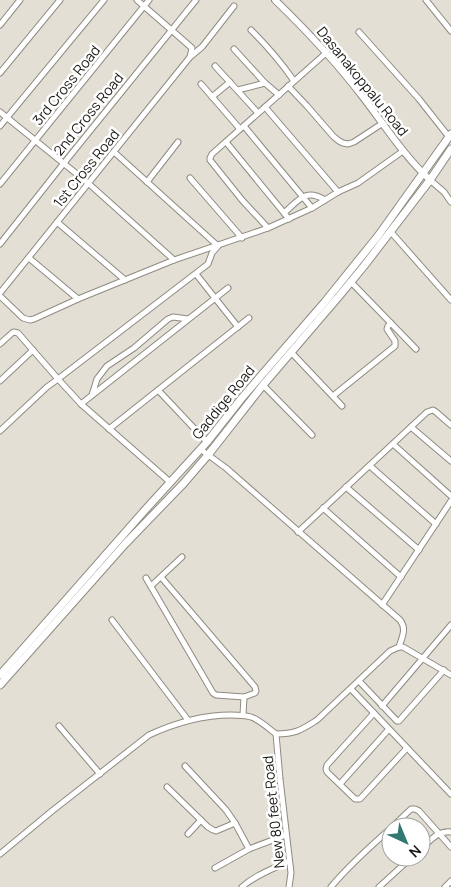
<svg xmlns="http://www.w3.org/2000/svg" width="451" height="887" font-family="Manrope,sans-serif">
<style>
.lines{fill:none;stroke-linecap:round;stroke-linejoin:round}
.minor-casing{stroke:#8f8b82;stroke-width:7}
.tertiary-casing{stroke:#8f8b82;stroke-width:8}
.secondary-casing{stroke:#8f8b82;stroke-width:9}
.minor{stroke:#fff;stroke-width:5}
.tertiary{stroke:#fff;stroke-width:6}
.secondary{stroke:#fff;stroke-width:7}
.labels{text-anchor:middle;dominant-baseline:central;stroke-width:5;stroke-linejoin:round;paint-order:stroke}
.street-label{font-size:14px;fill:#1a1915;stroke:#fff}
</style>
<rect width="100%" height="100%" fill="#e3dfd5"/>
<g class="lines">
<defs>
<g id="minor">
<polyline points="137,0 192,48 190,57"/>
<polyline points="426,0 451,31"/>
<polyline points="0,25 20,0"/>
<path d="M 251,30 C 267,46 281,62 294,81"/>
<polyline points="359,32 419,99 449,137"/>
<polyline points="234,49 265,83 279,95"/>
<polyline points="215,66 258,113"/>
<polyline points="0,73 60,0"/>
<polyline points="201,84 240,129"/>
<polyline points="288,86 307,106 333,136 339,141 343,143 348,144 354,142 383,123"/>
<polyline points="238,90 265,83"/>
<polyline points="212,97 230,82"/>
<polyline points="265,107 338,192"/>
<polyline points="0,112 88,183 174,260"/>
<polyline points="0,126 104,0"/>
<polyline points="244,126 312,208"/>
<polyline points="226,142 289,219"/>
<polyline points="114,152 218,246"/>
<polyline points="190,178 242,238"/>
<polyline points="430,180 444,192 451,202"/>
<polyline points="147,182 178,142"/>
<polyline points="0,184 149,0"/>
<path d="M 284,213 C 299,200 305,188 325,200"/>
<polyline points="57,222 125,280"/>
<polyline points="268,228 242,200 210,160 210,158 212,154 326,53"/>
<polyline points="390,231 451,300"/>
<polyline points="0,244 64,163 196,0"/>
<polyline points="29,258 78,299"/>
<polyline points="196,274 238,327"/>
<polyline points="351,282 416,349"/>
<polyline points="0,293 190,57 202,47 234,6"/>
<polyline points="0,296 23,318 30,320 34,319 78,299 174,260 268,228 312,208 338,192 358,183 403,151"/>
<polyline points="0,344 12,333 14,332 18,333 58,379 47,387 0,431"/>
<polyline points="291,352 342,406"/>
<polyline points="0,381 33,350"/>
<polyline points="263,385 312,435"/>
<polyline points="158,390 207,442"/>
<polyline points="92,395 97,379 107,366 134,348 168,319 173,317 188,319"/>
<polyline points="333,396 395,346 395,341 387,329 388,326 391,323"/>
<polyline points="81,404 228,288"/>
<polyline points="411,427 451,461"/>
<polyline points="109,429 249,318"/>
<polyline points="393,444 451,496"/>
<path d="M 200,449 L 226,468 L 400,620 C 407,629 402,637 399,647"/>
<polyline points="370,466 436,524"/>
<polyline points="170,482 81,404 58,379 208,264 212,253 218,246"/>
<polyline points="346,487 419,550"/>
<polyline points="323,508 401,577"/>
<polyline points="298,532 427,412 433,410 436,412 451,425"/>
<polyline points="146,578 213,693 216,695 244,697 255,693 256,691 255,687 161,577"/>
<polyline points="151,586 182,557"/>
<polyline points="382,605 451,501"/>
<polyline points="112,620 188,720"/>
<polyline points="359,681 397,721 399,721 444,670"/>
<polyline points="351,689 451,794"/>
<polyline points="382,706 451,625"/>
<polyline points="374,713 327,765 326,769 327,772 355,799 360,799 407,748"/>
<polyline points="243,715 244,697"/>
<polyline points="59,726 100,774"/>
<polyline points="276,734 280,779 291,873 289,887"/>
<polyline points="185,766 226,810 235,823 249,849"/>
<polyline points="340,784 389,729"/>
<polyline points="167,787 208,827 213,830 216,831 235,823"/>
<polyline points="392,827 411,809 415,809 419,811 451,847"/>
<polyline points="188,834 201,820"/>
<path d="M 421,849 C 430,841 438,830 451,832"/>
<path d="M 0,854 L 52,811 L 149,735 C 175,723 203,715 231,715 C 238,715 244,715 251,717 C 260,720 268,728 276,734 C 296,734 301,730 317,720 L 390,651 L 399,647 L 403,647 L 451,675"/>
<polyline points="215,868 249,849 286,835"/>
<path d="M 242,887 C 255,875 273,869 289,861"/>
<path d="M 331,887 C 349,865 370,847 391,828"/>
<polyline points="379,887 412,857"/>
<polyline points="445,887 451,881"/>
</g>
<path id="tertiary" d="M 275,0 C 306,30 336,62 362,96 C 384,124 403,155 430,180"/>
<g id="secondary">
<polyline points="0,675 145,510 207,442 241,399 324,303 378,236 451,134"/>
<polyline points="0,685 125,544 183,484 208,455 263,385 340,295 364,266 430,180 451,149"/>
</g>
</defs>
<use href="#minor" class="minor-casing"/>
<use href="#tertiary" class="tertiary-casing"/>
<use href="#secondary" class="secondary-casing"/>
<use href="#minor" class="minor"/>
<use href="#tertiary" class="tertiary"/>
<use href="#secondary" class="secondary"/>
</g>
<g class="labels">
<g class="street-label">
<text transform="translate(363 81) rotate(51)">Dasanakoppalu Road</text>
<text transform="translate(66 85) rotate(-51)">3rd Cross Road</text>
<text transform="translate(88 114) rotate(-51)">2nd Cross Road</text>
<text transform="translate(86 168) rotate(-51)">1st Cross Road</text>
<text transform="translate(223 402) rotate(-51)">Gaddige Road</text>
<text transform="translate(273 812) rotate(-96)">New 80 feet Road</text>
</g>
</g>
<g transform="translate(406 842) rotate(136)"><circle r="24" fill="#ffffff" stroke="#a3a3a1"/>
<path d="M0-4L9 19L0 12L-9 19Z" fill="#317872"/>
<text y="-8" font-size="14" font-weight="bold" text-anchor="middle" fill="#1a1915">N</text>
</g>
</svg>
